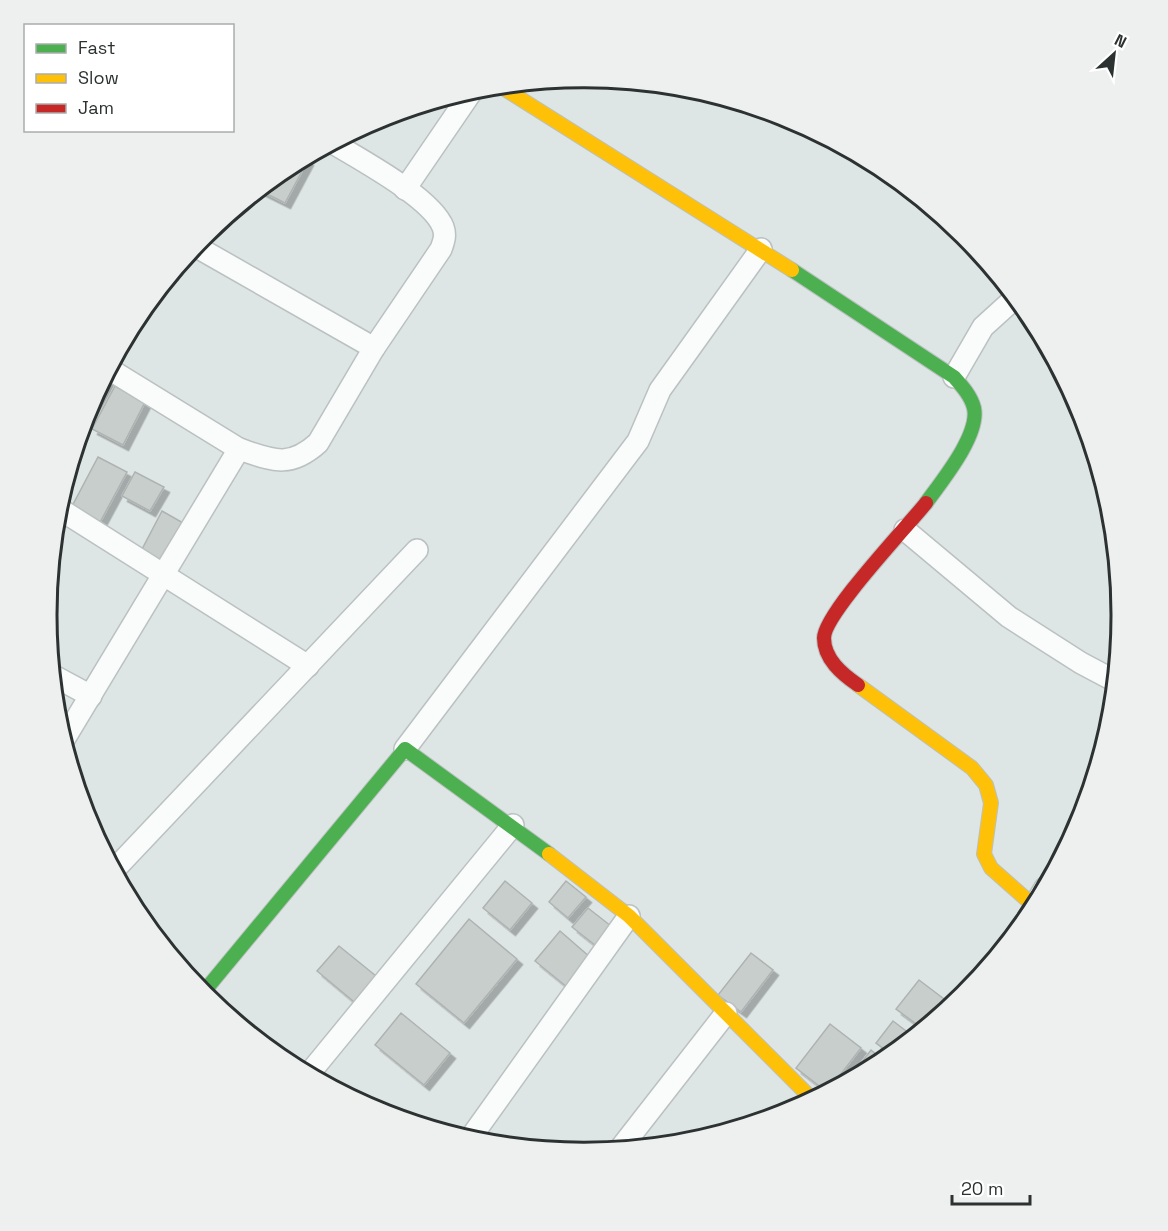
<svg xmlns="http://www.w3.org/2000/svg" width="1168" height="1231" font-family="'Space Grotesk',sans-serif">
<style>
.building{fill:#c8cecc;stroke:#aeb3b2;stroke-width:1.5;filter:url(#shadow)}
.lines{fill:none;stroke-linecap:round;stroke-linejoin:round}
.street-casing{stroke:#bac1c0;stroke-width:24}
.fast-casing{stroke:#bac1c0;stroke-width:16}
.slow-casing{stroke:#bac1c0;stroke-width:16}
.jam-casing{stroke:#bac1c0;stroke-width:16}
.street{stroke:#fafbfb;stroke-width:21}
.fast{stroke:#4caf50;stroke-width:14}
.slow{stroke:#ffc107;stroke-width:14}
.jam{stroke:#c62828;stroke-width:14}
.rim{fill:none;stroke:#2c3231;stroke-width:3}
</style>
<defs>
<filter id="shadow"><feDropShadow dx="5.5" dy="5.5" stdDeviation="0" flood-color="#0004"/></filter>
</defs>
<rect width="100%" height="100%" fill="#dee6e5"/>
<g class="building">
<polygon points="305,158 308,160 285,203 259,190 286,168"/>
<polygon points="104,378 108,380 83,426 88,409"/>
<polygon points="115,386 145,402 123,445 92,429"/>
<polygon points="98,457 127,472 98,526 70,510"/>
<polygon points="135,472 164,487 150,511 122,496"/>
<polygon points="162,511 185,524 162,567 139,555"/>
<polygon points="505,881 532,903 510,930 483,908"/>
<polygon points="566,881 586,897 568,918 549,902"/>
<polygon points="588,908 611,926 595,945 572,927"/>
<polygon points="469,919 517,959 464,1023 416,984"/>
<polygon points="560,931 591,958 567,987 535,961"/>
<polygon points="339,946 381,980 359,1006 317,971"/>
<polygon points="751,953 773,970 741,1012 718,995"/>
<polygon points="919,980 952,1005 923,1029 896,1009"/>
<polygon points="401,1013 450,1053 424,1085 375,1045"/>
<polygon points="893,1021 914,1037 892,1055 876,1043"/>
<polygon points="830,1024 861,1048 827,1092 796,1068"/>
<polygon points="871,1050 884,1061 848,1081 848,1080"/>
</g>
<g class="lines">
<defs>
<g id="street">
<polyline points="405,189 472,91"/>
<polyline points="195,246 374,348"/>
<polyline points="109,369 239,449"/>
<polyline points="954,377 983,327 1015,298"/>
<polyline points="58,508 308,666"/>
<polyline points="905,530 1009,617 1081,663 1115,681"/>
<polyline points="52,675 91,696"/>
<path d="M 63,741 L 239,449 C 272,460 289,469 318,443 L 374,348 L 441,249 C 444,241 446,235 443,227 C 432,198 361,160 333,143"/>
<polyline points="405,749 638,441 660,390 761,249"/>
<polyline points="114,870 417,550"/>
<polyline points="1034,906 1045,888"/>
<polyline points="308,1075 513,825"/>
<polyline points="469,1140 629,916"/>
<polyline points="620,1149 726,1013"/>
</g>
<g id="fast">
<path d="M 792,270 L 954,377 C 962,386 971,396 974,408 C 980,435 941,482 926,503"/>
<polyline points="202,994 405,749 549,854"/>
</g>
<g id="slow">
<polyline points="500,86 792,270"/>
<polyline points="858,685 972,768 986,785 991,803 984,854 991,868 1034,906 993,960"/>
<polyline points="549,854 629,916 813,1100"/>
</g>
<path id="jam" d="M 858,685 C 842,674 824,659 824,638 C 824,614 907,527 926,503"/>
</defs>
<use href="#street" class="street-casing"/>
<use href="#fast" class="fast-casing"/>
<use href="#slow" class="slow-casing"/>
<use href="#jam" class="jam-casing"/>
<use href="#street" class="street"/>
<use href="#fast" class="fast"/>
<use href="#slow" class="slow"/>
<use href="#jam" class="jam"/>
</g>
<path d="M0 0H1168V1231H0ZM57 615a527 527 0 1 1 1054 0a527 527 0 1 1-1054 0Z" fill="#eeefef" fill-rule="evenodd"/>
<path class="rim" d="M57 615a527 527 0 1 1 1054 0a527 527 0 1 1-1054 0Z"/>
<rect x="24" y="24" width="210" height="108" fill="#ffffff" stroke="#abadad" stroke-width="1.5"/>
<rect x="36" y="44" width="30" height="9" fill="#4caf50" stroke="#abadad" stroke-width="1.5"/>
<text x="78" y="54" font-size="18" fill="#2c3231">Fast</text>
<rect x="36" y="74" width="30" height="9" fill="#ffc107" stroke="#abadad" stroke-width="1.5"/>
<text x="78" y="84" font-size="18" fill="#2c3231">Slow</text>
<rect x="36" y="104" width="30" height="9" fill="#c62828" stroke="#abadad" stroke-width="1.5"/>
<text x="78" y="114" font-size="18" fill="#2c3231">Jam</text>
<g transform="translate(1114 54) rotate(27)" stroke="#ffffff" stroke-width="4.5" paint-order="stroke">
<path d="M0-4.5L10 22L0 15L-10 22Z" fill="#2c3231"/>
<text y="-9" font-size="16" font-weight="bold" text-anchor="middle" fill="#2c3231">N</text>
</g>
<path d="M952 1195v9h78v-9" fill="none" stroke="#2c3231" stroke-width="3"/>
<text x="961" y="1195" font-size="18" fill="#2c3231" stroke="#ffffff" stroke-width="4.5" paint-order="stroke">20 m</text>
</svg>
